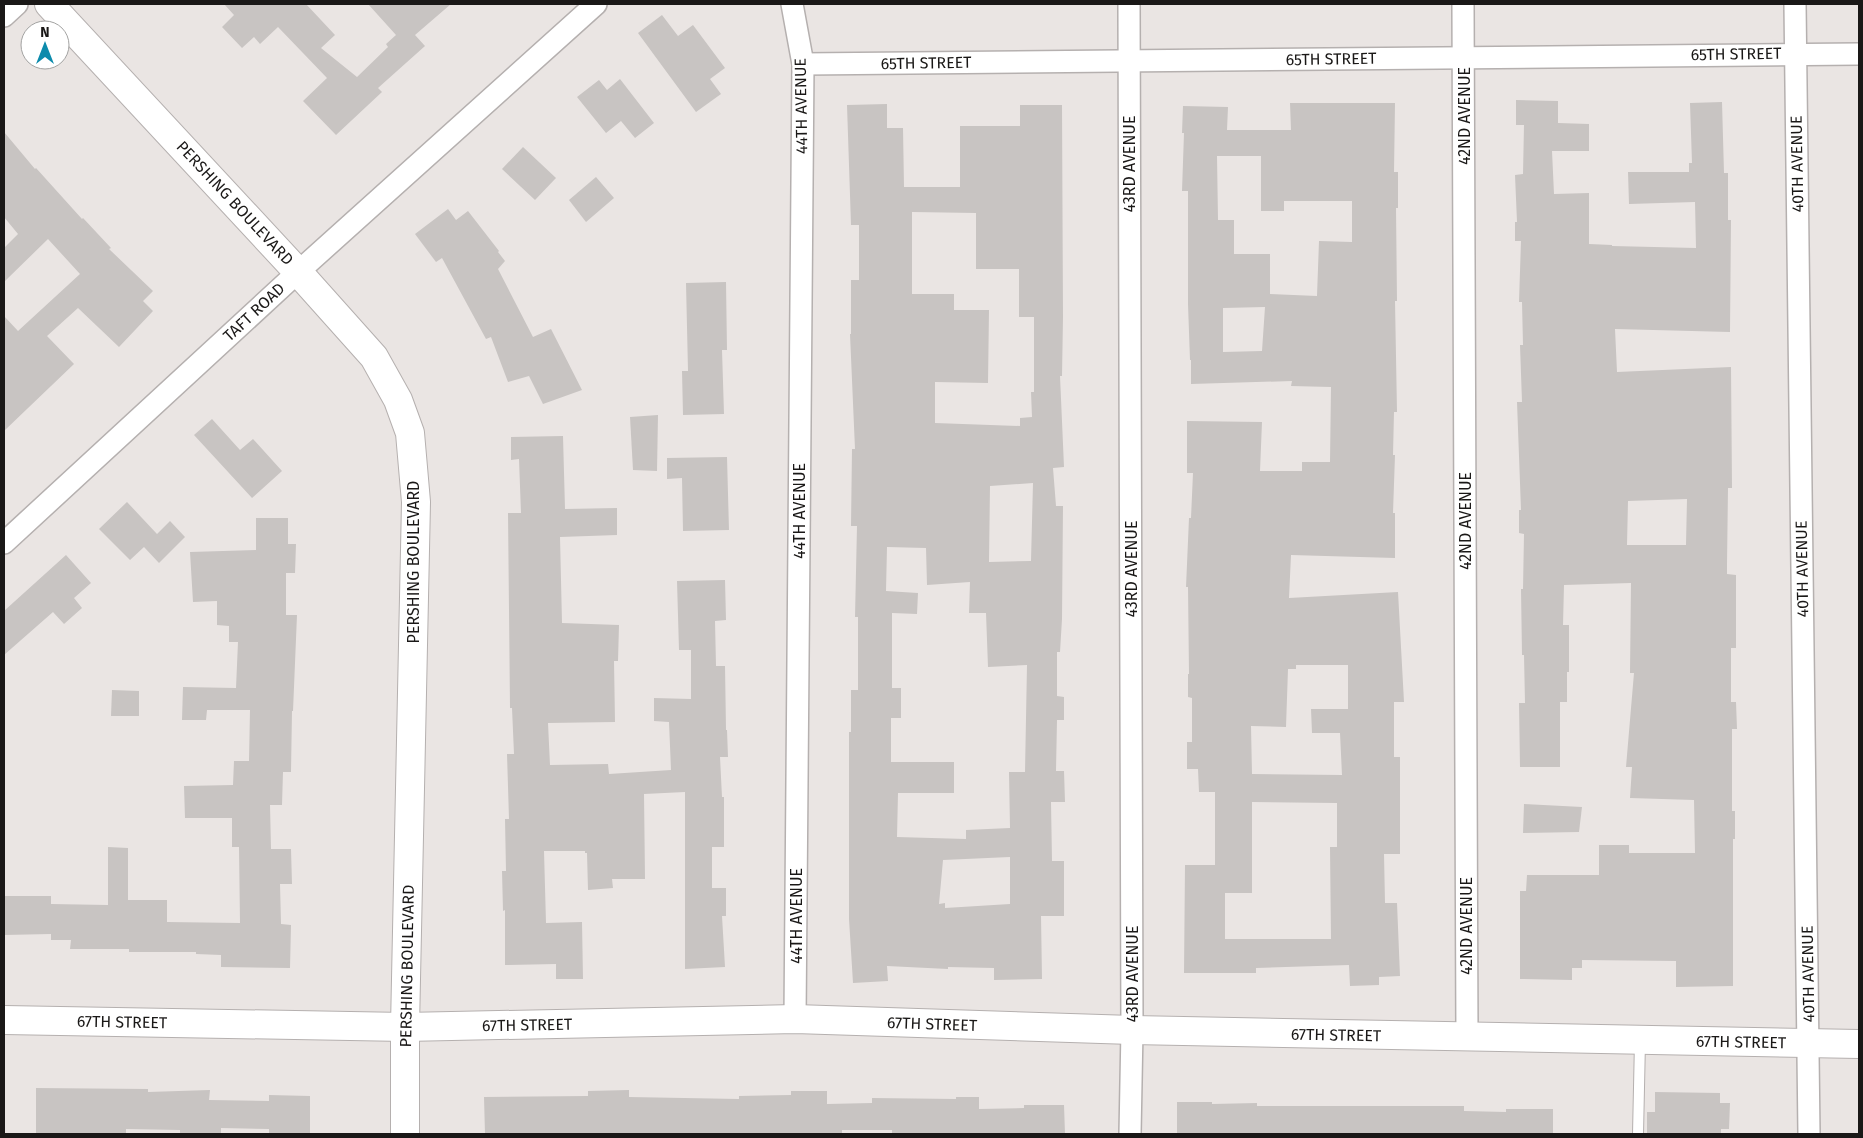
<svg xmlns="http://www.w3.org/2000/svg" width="1863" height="1138" font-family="'Fira Sans',sans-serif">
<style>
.building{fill:#c8c4c2;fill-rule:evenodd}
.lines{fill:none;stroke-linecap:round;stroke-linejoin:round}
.lane-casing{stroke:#b5b0af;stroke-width:12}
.street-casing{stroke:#b5b0af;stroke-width:24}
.secondary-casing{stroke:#b5b0af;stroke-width:30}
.lane{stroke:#fff;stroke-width:10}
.street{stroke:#fff;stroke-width:21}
.secondary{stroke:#fff;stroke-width:28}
.labels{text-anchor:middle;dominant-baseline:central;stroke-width:4.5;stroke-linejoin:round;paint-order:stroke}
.street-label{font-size:16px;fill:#1a1817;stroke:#fff}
</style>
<rect width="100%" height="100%" fill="#eae5e3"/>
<g class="building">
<polygon points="224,4 306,4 335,35 321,48 357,77 388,47 386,44 396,35 368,4 451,4 415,35 425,46 378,88 382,92 336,135 303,101 327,78 278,27 260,44 254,37 242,48 222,27 234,15"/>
<polygon points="662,15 678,36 693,25 725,68 710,79 721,94 696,112 638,33"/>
<polygon points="620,79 654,123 635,138 621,121 606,133 577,97 599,80 607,90"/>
<path d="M 1516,100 L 1558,101 L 1558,123 L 1589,124 L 1589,151 L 1552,151 L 1554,194 L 1589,193 L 1589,244 L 1612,245 L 1612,246 L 1696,248 L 1695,202 L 1629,204 L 1628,172 L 1689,172 L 1689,163 L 1692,163 L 1690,103 L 1722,102 L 1724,173 L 1728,173 L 1728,220 L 1731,220 L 1730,332 L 1615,329 L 1617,372 L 1731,367 L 1732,488 L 1728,488 L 1727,564 L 1727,574 L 1736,575 L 1736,648 L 1731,648 L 1731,702 L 1736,702 L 1737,729 L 1732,729 L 1732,811 L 1735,811 L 1735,839 L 1733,839 L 1733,986 L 1676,987 L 1676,961 L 1582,960 L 1582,968 L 1572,968 L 1572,980 L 1520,979 L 1520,891 L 1526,891 L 1527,875 L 1599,875 L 1599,845 L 1629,845 L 1629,853 L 1695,853 L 1694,800 L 1630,798 L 1632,767 L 1626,767 L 1634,673 L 1630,673 L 1631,583 L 1564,585 L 1563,625 L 1569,625 L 1569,672 L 1567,672 L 1567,702 L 1560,702 L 1560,767 L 1520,767 L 1519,703 L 1525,703 L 1524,655 L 1522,655 L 1521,589 L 1523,589 L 1524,534 L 1519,533 L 1519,510 L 1521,510 L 1517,402 L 1522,402 L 1520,345 L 1523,345 L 1522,302 L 1519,302 L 1521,241 L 1515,241 L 1515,222 L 1517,222 L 1515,175 L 1523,174 L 1524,125 L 1516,125 ZM 1687,499 L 1686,545 L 1627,545 L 1628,501 Z"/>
<path d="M 1290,103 L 1395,103 L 1394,172 L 1398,172 L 1398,208 L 1396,208 L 1397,301 L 1395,301 L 1397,412 L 1394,412 L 1393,455 L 1395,455 L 1393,513 L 1395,513 L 1395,558 L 1291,555 L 1289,598 L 1398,592 L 1404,702 L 1394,702 L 1394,757 L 1400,757 L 1400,854 L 1384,854 L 1385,903 L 1397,903 L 1400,976 L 1379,977 L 1379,985 L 1350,986 L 1349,965 L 1256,968 L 1256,973 L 1184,973 L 1185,865 L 1215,865 L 1215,792 L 1199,792 L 1198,769 L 1187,769 L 1187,742 L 1192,742 L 1192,698 L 1188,697 L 1188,674 L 1189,674 L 1188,587 L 1186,587 L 1189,518 L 1191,518 L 1193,473 L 1187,473 L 1187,421 L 1262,422 L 1260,471 L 1302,471 L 1302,462 L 1330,462 L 1331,387 L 1291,386 L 1292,381 L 1191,384 L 1191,360 L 1190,360 L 1188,304 L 1188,191 L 1182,191 L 1184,133 L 1182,133 L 1183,106 L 1228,107 L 1227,130 L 1291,130 ZM 1217,156 L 1261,156 L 1261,211 L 1284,211 L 1284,201 L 1352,201 L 1352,242 L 1319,241 L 1317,296 L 1270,294 L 1270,254 L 1234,254 L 1234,220 L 1218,220 ZM 1265,307 L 1262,351 L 1223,352 L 1223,308 ZM 1296,665 L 1348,665 L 1348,709 L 1311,709 L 1312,733 L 1340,733 L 1342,775 L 1252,774 L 1251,726 L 1286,727 L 1288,669 L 1296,669 ZM 1252,802 L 1337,803 L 1337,847 L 1330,847 L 1331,939 L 1225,939 L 1225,893 L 1252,893 Z"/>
<path d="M 887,104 L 887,128 L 903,128 L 904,187 L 960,187 L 960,126 L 1020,126 L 1020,105 L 1062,105 L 1063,317 L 1062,376 L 1060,376 L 1064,467 L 1053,468 L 1056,506 L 1063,506 L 1062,619 L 1060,652 L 1057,652 L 1057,696 L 1064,697 L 1064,720 L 1057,720 L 1056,771 L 1064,771 L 1065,802 L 1051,802 L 1052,861 L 1064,861 L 1064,916 L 1041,916 L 1042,979 L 994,980 L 994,968 L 948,967 L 948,969 L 887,966 L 888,981 L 853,983 L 849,919 L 849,732 L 851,732 L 851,690 L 858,690 L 858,617 L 855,617 L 857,526 L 851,526 L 852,449 L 855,449 L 850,334 L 851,334 L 851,280 L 859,280 L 859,225 L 851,225 L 847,105 ZM 912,212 L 976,213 L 976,269 L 1019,269 L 1019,317 L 1034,317 L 1034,392 L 1031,392 L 1032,417 L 1020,418 L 1020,426 L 935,423 L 935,382 L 988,383 L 989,310 L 954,310 L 954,294 L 912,294 ZM 1033,483 L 1031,561 L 989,562 L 990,486 ZM 887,547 L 926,548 L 927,585 L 970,582 L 969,613 L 986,613 L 988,667 L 1027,665 L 1025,772 L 1009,772 L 1010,828 L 966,830 L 966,839 L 897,837 L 898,793 L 954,793 L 954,762 L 891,762 L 891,718 L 901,718 L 901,688 L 892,688 L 892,613 L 917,614 L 918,593 L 886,591 ZM 1010,857 L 1010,904 L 945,908 L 945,903 L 939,904 L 943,860 Z"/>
<polygon points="4,132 35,169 36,168 82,219 83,218 111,248 109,249 153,291 143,301 153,311 119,347 78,308 47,336 74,364 4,431 4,316 18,331 80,274 48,239 4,282 4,248 18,234 4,217"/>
<polygon points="523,147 556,178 535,200 502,169"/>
<polygon points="596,177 614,198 586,222 569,200"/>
<polygon points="448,209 456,220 468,211 499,251 498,252 505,261 498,269 533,337 551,329 582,390 543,404 529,376 508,382 491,337 486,339 442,258 436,262 415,234"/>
<polygon points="726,282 727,350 722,350 724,414 683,415 682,371 688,371 686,283"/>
<polygon points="658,415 657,471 633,470 630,417"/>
<polygon points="212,419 240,450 253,439 282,471 252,498 194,435"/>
<polygon points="563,436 565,509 617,508 617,535 560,537 562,623 619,625 618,661 614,661 615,722 548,723 550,765 608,764 609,774 671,770 669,722 654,721 654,698 691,699 691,650 679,650 677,581 725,580 726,620 715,621 716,666 725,666 726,730 727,730 728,757 720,757 722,797 724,797 724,847 712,847 712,888 726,888 726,916 722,916 725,967 685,969 685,792 644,794 645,879 612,879 613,888 588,890 587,853 585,853 585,851 544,851 546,923 582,922 583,979 556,979 556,964 505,965 505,910 503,911 502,871 506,871 505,819 509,819 507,754 514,754 512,708 510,708 508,513 521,513 519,459 511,460 511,437"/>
<polygon points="727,457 729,530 683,531 682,478 667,479 667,458"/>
<polygon points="127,502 157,534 170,521 185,537 159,563 144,547 130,560 99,529"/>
<polygon points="256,518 288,518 288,544 296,544 295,573 286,573 286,615 297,615 293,711 292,711 291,772 283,772 282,805 270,805 271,849 291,849 292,884 280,884 281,924 291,925 290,968 221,967 221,955 196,954 196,952 129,952 129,949 70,949 71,940 51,940 51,934 4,935 4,896 51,896 51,904 108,905 108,847 128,848 128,900 167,900 167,922 240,923 239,847 232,847 232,818 185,818 184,786 233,785 234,761 249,761 250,710 207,710 206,720 182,720 183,687 236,688 238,642 229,642 229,626 217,625 217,601 193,602 190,552 256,550"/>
<polygon points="66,555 91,583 74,598 82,608 64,624 53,612 4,655 4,611"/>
<polygon points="112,690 139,691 139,716 111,716"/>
<polygon points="1524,804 1582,807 1579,832 1523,833"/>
<polygon points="36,1088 148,1089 148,1092 210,1090 209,1100 269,1101 269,1095 310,1096 310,1134 269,1134 269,1129 221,1128 221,1134 180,1134 180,1130 126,1129 126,1134 36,1134"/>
<polygon points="629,1090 629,1097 739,1099 739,1096 791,1095 791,1091 827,1091 827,1104 872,1103 872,1098 956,1099 956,1097 979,1097 979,1109 1024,1108 1024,1105 1064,1105 1065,1134 892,1134 892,1130 842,1130 842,1134 485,1134 484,1097 588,1096 588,1091"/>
<polygon points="1655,1092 1720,1093 1720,1103 1730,1103 1729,1129 1721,1129 1721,1134 1647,1134 1647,1112 1655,1112"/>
<polygon points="1177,1102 1212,1102 1212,1104 1257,1103 1257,1106 1464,1106 1464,1111 1506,1112 1506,1109 1553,1109 1553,1134 1177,1134"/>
</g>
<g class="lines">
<defs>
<polyline id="lane" points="1638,1134 1640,1041"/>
<g id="street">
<polyline points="792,4 803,64 795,1019"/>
<polyline points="1129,4 1132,1030 1130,1134"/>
<polyline points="1463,4 1467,1037"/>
<polyline points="1795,4 1809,1134"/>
<polyline points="4,16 17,4"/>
<polyline points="803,64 1859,54"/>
<polyline points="4,543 298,272 596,4"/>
</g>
<g id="secondary">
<polyline points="49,4 298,272 374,357 398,400 410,433 416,502 405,1027 405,1134"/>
<polyline points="4,1020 405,1027 795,1019 1132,1030 1859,1044"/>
</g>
</defs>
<use href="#lane" class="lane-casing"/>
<use href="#street" class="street-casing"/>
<use href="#secondary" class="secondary-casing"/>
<use href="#lane" class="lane"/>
<use href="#street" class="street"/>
<use href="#secondary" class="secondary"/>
</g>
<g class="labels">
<g class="street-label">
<text transform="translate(1736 54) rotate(-1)">65TH STREET</text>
<text transform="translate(1331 59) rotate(-1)">65TH STREET</text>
<text transform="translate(926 63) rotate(-1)">65TH STREET</text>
<text transform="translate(801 106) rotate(-91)">44TH AVENUE</text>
<text transform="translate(1464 116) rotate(-90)">42ND AVENUE</text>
<text transform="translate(1129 164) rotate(-90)">43RD AVENUE</text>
<text transform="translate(1797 164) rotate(-91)">40TH AVENUE</text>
<text transform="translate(235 203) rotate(47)">PERSHING BOULEVARD</text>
<text transform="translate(254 312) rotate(-43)">TAFT ROAD</text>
<text transform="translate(799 511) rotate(-90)">44TH AVENUE</text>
<text transform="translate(1465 521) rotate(-90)">42ND AVENUE</text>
<text transform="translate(413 562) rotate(-90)">PERSHING BOULEVARD</text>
<text transform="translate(1131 569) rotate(-90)">43RD AVENUE</text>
<text transform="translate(1802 569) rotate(-91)">40TH AVENUE</text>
<text transform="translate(796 916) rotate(-90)">44TH AVENUE</text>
<text transform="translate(1466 926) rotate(-90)">42ND AVENUE</text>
<text transform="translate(407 966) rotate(-89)">PERSHING BOULEVARD</text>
<text transform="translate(1132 974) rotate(-90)">43RD AVENUE</text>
<text transform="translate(1808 974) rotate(-91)">40TH AVENUE</text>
<text transform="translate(122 1022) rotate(1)">67TH STREET</text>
<text transform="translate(932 1024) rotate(2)">67TH STREET</text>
<text transform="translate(527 1025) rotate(-1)">67TH STREET</text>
<text transform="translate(1336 1035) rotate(1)">67TH STREET</text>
<text transform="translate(1741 1042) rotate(1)">67TH STREET</text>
</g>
</g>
<rect width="1863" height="1138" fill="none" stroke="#1a1817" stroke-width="10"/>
<g transform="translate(45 45)"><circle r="24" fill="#ffffff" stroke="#a3a3a2"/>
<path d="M0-4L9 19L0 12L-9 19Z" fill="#0c8bac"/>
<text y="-8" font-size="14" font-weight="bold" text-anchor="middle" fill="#1a1817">N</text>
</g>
</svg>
